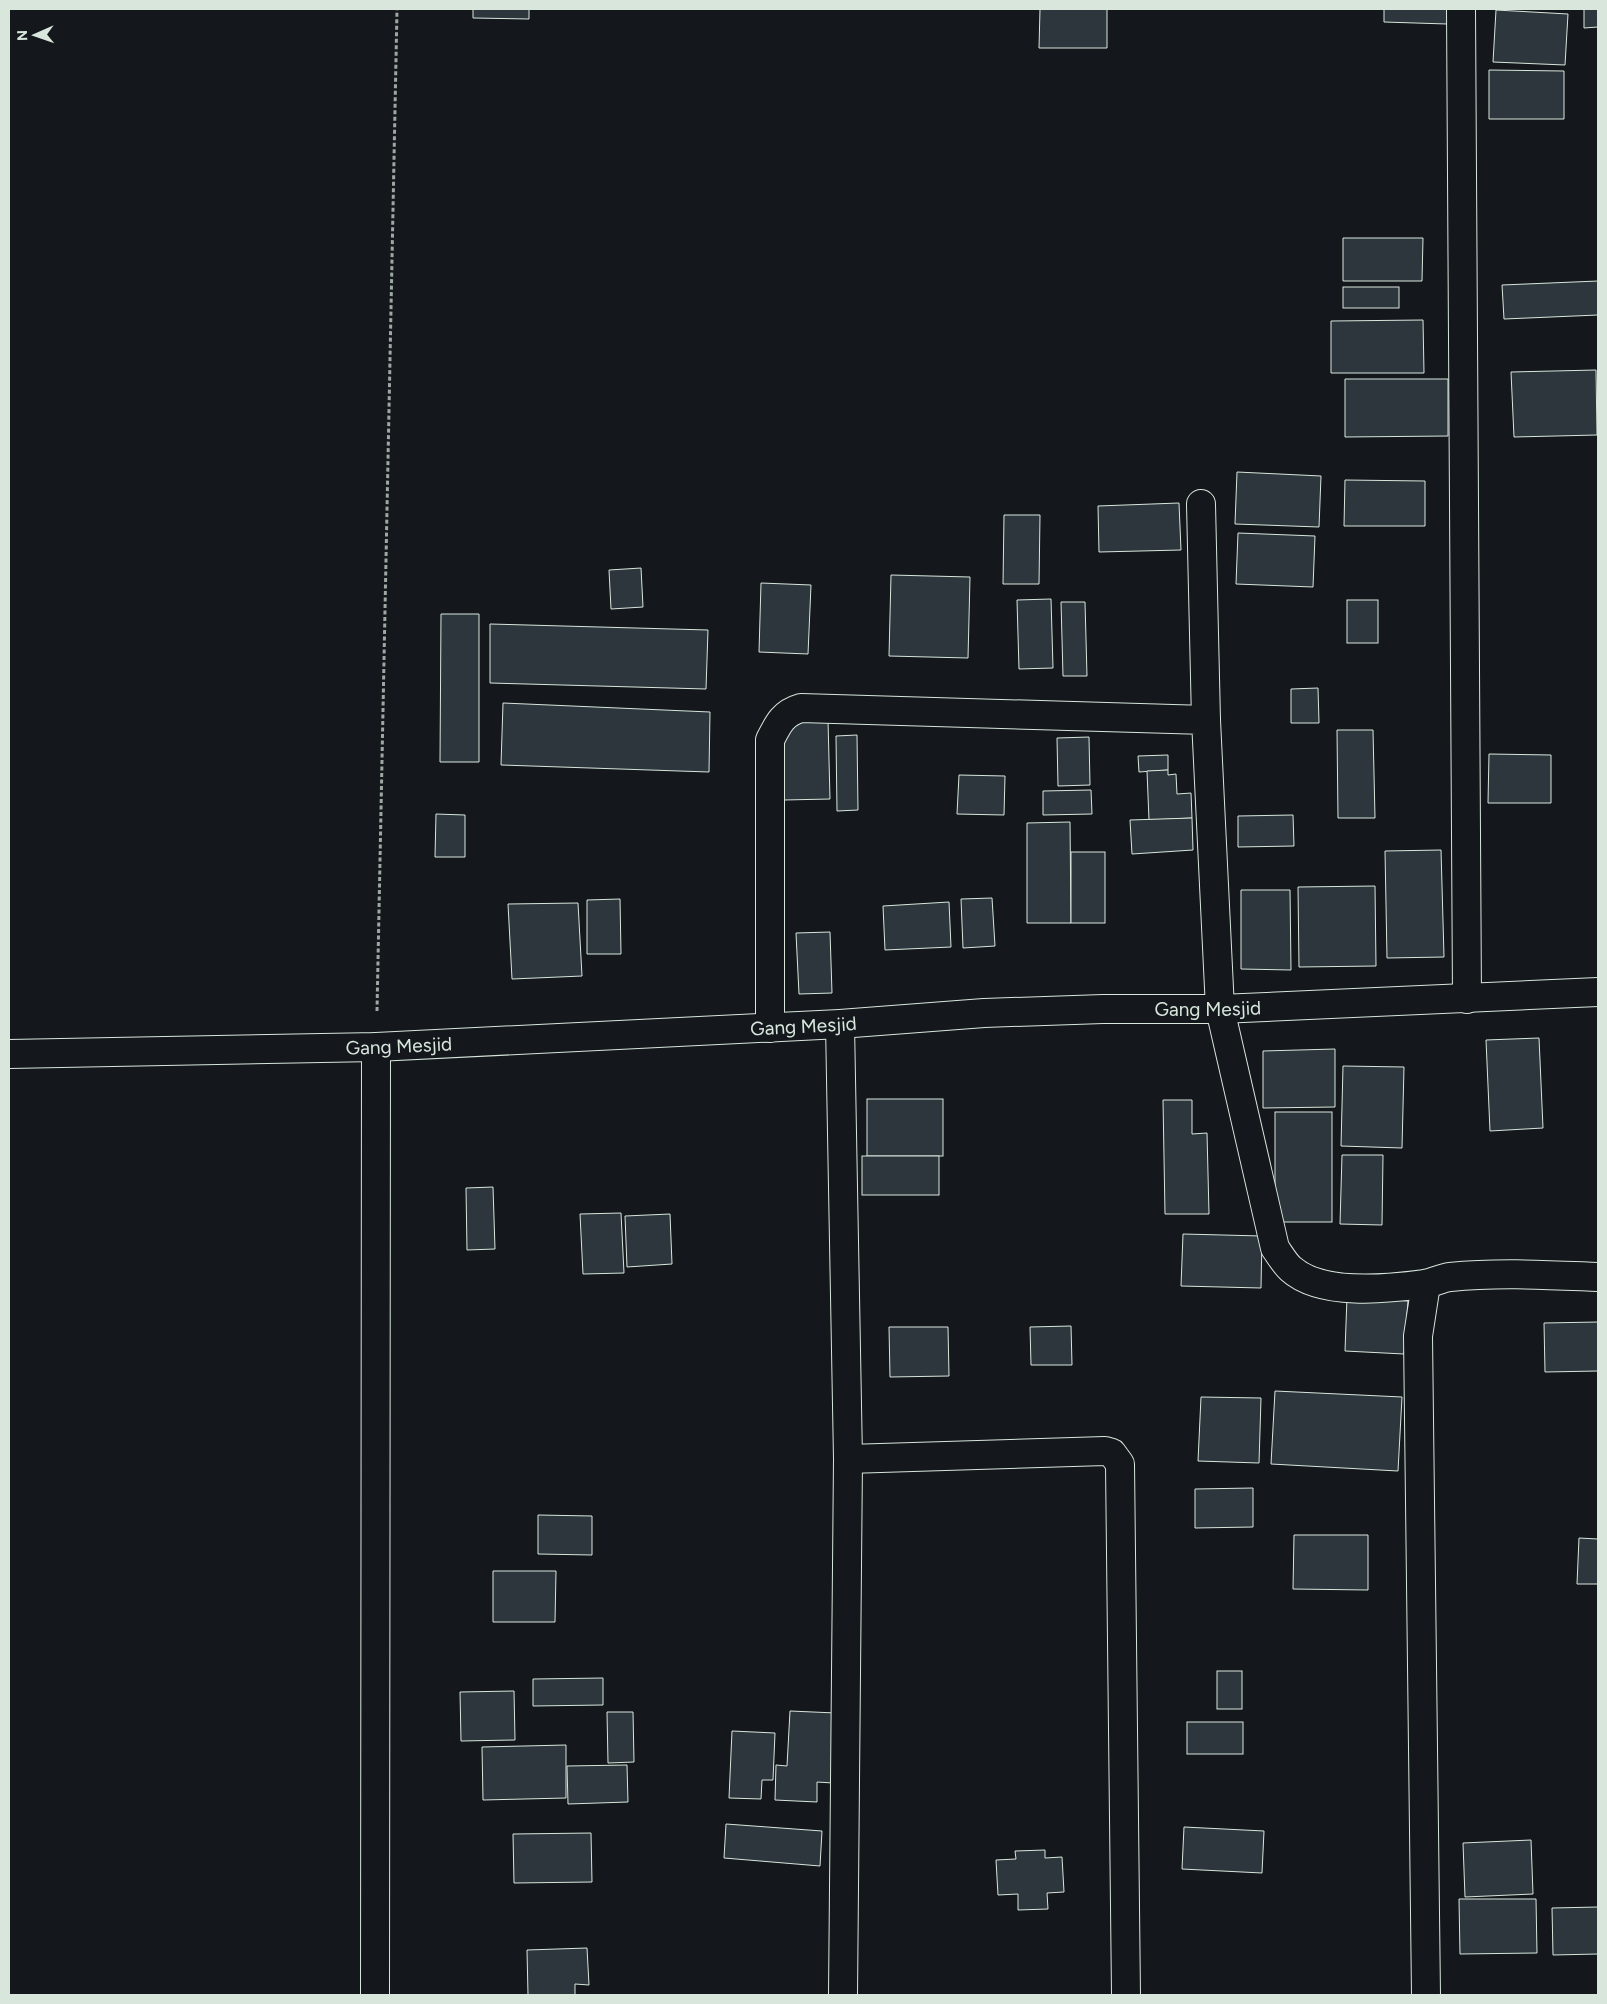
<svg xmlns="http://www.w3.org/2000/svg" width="1607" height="2004" font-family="Figtree,sans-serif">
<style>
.building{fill:#2c363c;stroke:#d8e6dc}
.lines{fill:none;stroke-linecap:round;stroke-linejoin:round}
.minor-casing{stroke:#d8e6dc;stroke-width:30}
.path{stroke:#9da8a2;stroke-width:3;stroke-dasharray:4 2.5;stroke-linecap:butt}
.minor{stroke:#14181c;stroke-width:28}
.labels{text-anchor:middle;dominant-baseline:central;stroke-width:4;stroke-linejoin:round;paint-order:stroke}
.street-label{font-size:19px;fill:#d8e6dc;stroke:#14181c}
</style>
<rect width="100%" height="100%" fill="#14181c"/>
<g class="building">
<polygon points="473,9 529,9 529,19 473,18"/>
<polygon points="1040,9 1107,9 1107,48 1039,48"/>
<polygon points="1384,9 1447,9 1447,24 1384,22"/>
<polygon points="1584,9 1598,9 1598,27 1584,28"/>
<polygon points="1496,10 1568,14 1565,65 1493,62"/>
<polygon points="1489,70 1564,71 1564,119 1489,119"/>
<polygon points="1343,238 1423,238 1422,281 1343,281"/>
<polygon points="1598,281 1598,315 1504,319 1502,285"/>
<rect x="1343" y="287" width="56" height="21"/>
<polygon points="1423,320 1424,373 1331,373 1331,321"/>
<polygon points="1596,370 1597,435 1514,437 1511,372"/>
<polygon points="1345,379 1448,379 1448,436 1345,437"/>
<polygon points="1237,472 1321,476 1319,527 1235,524"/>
<polygon points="1345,480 1425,481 1425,526 1344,526"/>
<polygon points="1179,503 1181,550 1099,552 1098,506"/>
<polygon points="1004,515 1040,515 1039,584 1003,584"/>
<polygon points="1238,533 1315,536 1313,587 1236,584"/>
<polygon points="641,568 643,607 611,609 609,570"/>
<polygon points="891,575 970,577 968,658 889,656"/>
<polygon points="761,583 811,585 808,654 759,652"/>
<polygon points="1051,599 1053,668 1019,669 1017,600"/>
<rect x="1347" y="600" width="31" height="43"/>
<polygon points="1061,602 1085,602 1087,676 1063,676"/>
<polygon points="441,614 479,614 479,762 440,762"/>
<polygon points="490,624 708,630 706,689 490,683"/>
<polygon points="1318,688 1319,723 1291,723 1291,689"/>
<polygon points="503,703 710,712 709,772 501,765"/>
<polygon points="783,720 828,720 830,799 784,800"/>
<polygon points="1337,730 1373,730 1375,818 1338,818"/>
<polygon points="857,735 858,810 837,811 836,736"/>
<polygon points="1089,737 1090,785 1058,786 1057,738"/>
<polygon points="1489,754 1551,755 1551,803 1488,803"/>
<polygon points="1168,755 1168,770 1139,772 1138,756"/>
<polygon points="1168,770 1168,775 1176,774 1177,794 1191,793 1192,818 1149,820 1147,771"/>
<polygon points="959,775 1005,776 1004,815 957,814"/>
<polygon points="1091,790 1092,814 1043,815 1043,791"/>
<polygon points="436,814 465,815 465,857 435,857"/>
<polygon points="1293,815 1294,846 1238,847 1238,816"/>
<polygon points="1192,818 1193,850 1132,854 1130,820"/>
<polygon points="1070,822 1071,923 1027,923 1027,823"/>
<polygon points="1441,850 1444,957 1387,958 1385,851"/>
<rect x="1071" y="852" width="34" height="71"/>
<polygon points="1375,886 1376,966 1299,967 1298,887"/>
<polygon points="1241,890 1290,890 1291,970 1241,969"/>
<polygon points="992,898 995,946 963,948 961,899"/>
<polygon points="620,899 621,954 587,954 587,900"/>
<polygon points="949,902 951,947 885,950 883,906"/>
<polygon points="578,903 582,976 512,979 508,904"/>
<polygon points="830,932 832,993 799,994 796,933"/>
<polygon points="1539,1038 1543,1128 1490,1131 1486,1040"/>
<polygon points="1335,1049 1335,1107 1263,1108 1263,1051"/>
<polygon points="1343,1066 1404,1067 1402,1148 1341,1146"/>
<rect x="867" y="1099" width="76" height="57"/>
<polygon points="1163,1100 1192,1100 1192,1134 1207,1133 1209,1214 1165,1214"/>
<rect x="1275" y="1112" width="57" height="110"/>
<polygon points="1342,1155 1383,1155 1382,1225 1340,1224"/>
<rect x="862" y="1156" width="77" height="39"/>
<polygon points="493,1187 495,1249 467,1250 466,1188"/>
<polygon points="621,1213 624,1273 583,1274 580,1214"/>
<polygon points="670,1214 672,1264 627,1267 625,1216"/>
<polygon points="1183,1234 1262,1236 1261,1288 1181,1286"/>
<polygon points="1347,1297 1408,1301 1404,1354 1345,1351"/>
<polygon points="1598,1322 1598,1371 1545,1372 1544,1323"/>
<polygon points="1071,1326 1072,1365 1031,1365 1030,1327"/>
<polygon points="889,1327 948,1327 949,1376 890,1377"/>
<polygon points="1275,1391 1402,1397 1398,1471 1271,1464"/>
<polygon points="1201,1397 1261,1398 1259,1463 1198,1461"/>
<polygon points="1253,1488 1253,1527 1195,1528 1195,1489"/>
<polygon points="538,1515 592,1516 592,1555 538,1554"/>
<polygon points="1294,1535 1368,1535 1368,1590 1293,1589"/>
<polygon points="1579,1538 1598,1539 1598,1584 1577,1584"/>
<polygon points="493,1571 556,1571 555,1622 493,1622"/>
<rect x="1217" y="1671" width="25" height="38"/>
<polygon points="603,1678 603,1705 533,1706 533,1679"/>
<polygon points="514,1691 515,1740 461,1741 460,1692"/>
<polygon points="790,1711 836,1713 833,1783 817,1782 817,1802 775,1800 776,1765 787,1766"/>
<polygon points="607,1712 633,1712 634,1762 608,1763"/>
<rect x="1187" y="1722" width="56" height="32"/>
<polygon points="732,1731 775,1733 773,1780 762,1780 761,1799 729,1798"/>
<polygon points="566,1745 566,1798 483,1800 482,1747"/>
<polygon points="627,1765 628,1802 568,1804 567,1766"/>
<polygon points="726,1824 822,1831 820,1866 724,1858"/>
<polygon points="1184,1827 1264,1831 1262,1873 1182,1869"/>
<polygon points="591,1833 592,1882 514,1883 513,1834"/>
<polygon points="1531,1840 1533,1894 1465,1897 1463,1843"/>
<polygon points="1045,1850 1045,1858 1062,1857 1064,1892 1047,1893 1048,1909 1018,1910 1018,1894 998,1895 996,1860 1016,1859 1015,1851"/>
<polygon points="1459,1899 1536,1899 1537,1953 1460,1954"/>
<polygon points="1598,1907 1598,1954 1553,1955 1552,1908"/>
<polygon points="587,1948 589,1985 575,1984 575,1995 528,1995 527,1950"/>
</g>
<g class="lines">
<defs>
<g id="minor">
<polyline points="1461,9 1467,999"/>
<polyline points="1201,504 1206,720"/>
<polyline points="840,1024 848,1459 843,1995"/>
<path d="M 770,1028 L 770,740 C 778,724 783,713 801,708 L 1206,720 L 1220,1009 L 1275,1248 C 1280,1255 1285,1264 1291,1269 C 1321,1296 1387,1289 1424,1284 C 1433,1283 1441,1278 1450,1277 C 1499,1272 1549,1275 1598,1277"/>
<path id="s1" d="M 9,1054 L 376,1047 L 840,1024 L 984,1013 L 1103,1009 L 1220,1009 L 1598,992"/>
<polyline points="1426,1284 1418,1336 1426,1995"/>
<polyline points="848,1459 1105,1451 1112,1453 1120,1464 1126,1995"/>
<polyline points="375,1995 376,1047"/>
</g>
</defs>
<use href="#minor" class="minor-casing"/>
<polyline class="path" points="377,1011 397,9"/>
<use href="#minor" class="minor"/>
</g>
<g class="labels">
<g class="street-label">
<text stroke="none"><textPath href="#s1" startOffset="1200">Gang Mesjid</textPath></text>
<text stroke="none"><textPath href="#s1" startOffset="795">Gang Mesjid</textPath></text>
<text stroke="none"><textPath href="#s1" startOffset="390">Gang Mesjid</textPath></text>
</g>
</g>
<rect width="1607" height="2004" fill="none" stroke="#d8e6dc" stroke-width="20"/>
<g transform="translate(35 35) rotate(268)" stroke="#14181c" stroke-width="4" paint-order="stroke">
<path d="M0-4L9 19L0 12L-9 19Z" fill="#d8e6dc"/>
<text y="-8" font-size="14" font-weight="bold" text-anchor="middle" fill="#d8e6dc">N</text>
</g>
</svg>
